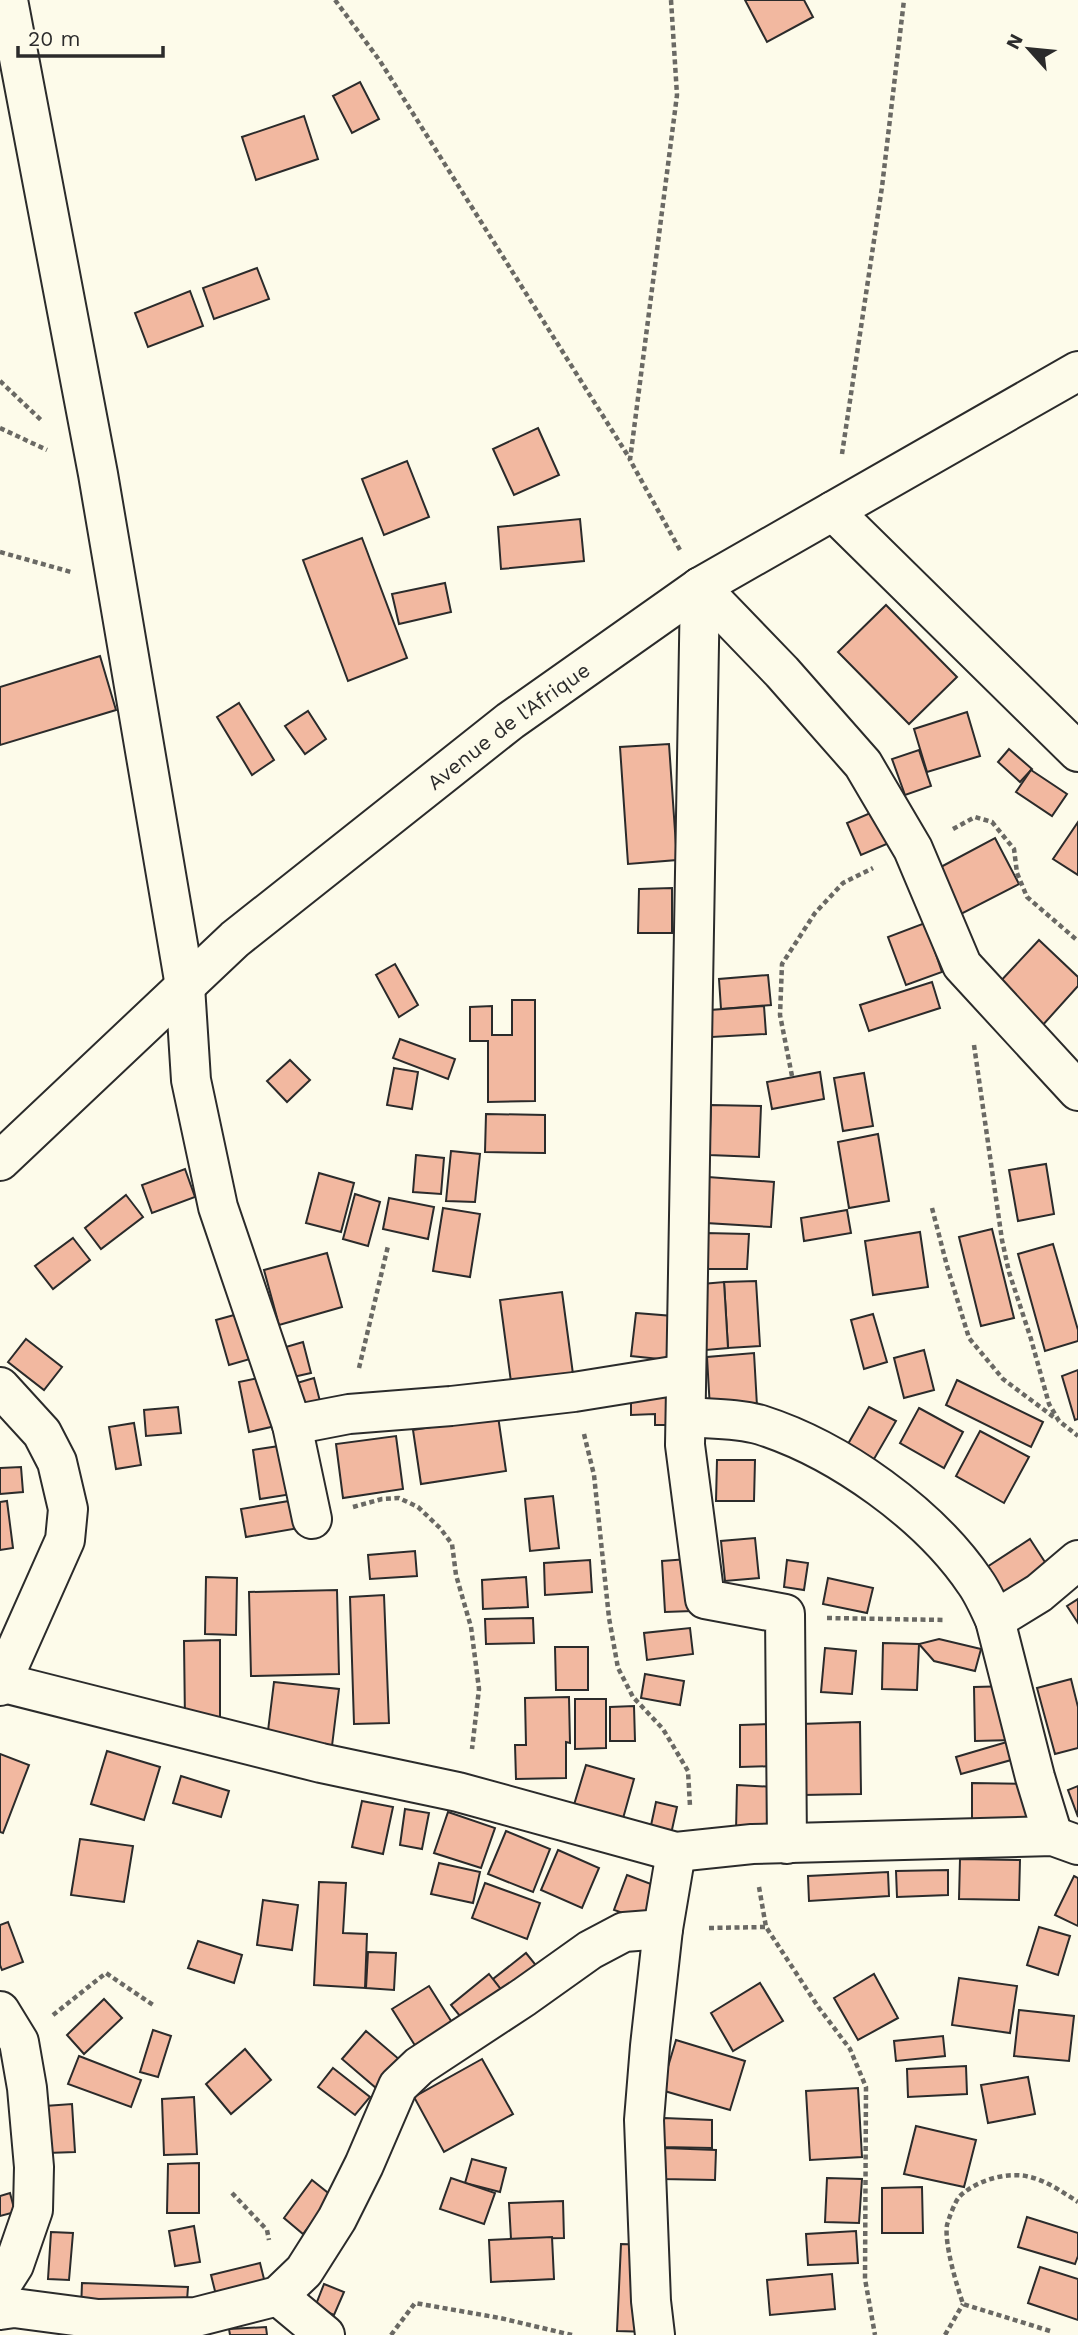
<svg xmlns="http://www.w3.org/2000/svg" width="1078" height="2335" font-family="'Work Sans',sans-serif">
<style>
.building{fill:#f2b8a0;stroke:#2b2b2b;stroke-width:2}
.lines{fill:none;stroke-linecap:round;stroke-linejoin:round}
.minor-casing{stroke:#2b2b2b;stroke-width:42}
.secondary-casing{stroke:#2b2b2b;stroke-width:42}
.path{stroke:#6a6964;stroke-width:4.5;stroke-dasharray:5 3.5;stroke-linecap:butt}
.minor{stroke:#fdfbea;stroke-width:38}
.secondary{stroke:#fdfbea;stroke-width:38}
.labels{text-anchor:middle;dominant-baseline:central;stroke-width:5;stroke-linejoin:round;paint-order:stroke}
.street-label{font-size:21px;fill:#2b2b2b;stroke:#fdfbea}
</style>
<rect width="100%" height="100%" fill="#fdfbea"/>
<g class="building">
<polygon points="745,0 804,0 813,17 767,42"/>
<polygon points="360,82 379,119 352,133 333,96"/>
<polygon points="304,116 318,159 256,180 242,137"/>
<polygon points="257,268 269,299 214,319 203,288"/>
<polygon points="190,291 203,326 148,347 135,313"/>
<polygon points="538,428 559,475 514,495 493,449"/>
<polygon points="407,461 429,517 384,535 362,479"/>
<polygon points="580,519 584,561 501,569 498,527"/>
<polygon points="362,538 407,658 348,681 303,560"/>
<polygon points="445,583 451,612 399,624 392,594"/>
<polygon points="886,605 957,677 909,724 838,652"/>
<polygon points="100,656 116,710 0,745 0,687"/>
<polygon points="239,703 274,760 252,775 217,717"/>
<polygon points="308,711 326,739 305,754 285,726"/>
<polygon points="967,712 980,756 927,772 914,729"/>
<polygon points="669,744 677,860 628,864 620,747"/>
<polygon points="1009,749 1032,769 1020,782 998,762"/>
<polygon points="919,750 931,786 905,795 892,759"/>
<polygon points="1031,770 1067,794 1052,816 1016,792"/>
<polygon points="875,811 889,843 861,855 847,823"/>
<polygon points="1078,822 1078,875 1053,859"/>
<polygon points="995,838 1019,884 961,914 937,869"/>
<polygon points="672,888 672,933 638,933 639,889"/>
<polygon points="925,923 942,972 906,985 888,937"/>
<polygon points="1039,940 1078,977 1078,986 1041,1027 997,985"/>
<polygon points="395,964 418,1005 399,1017 376,975"/>
<polygon points="768,975 771,1005 721,1009 719,979"/>
<polygon points="932,982 940,1008 869,1031 860,1005"/>
<polygon points="512,1000 535,1000 535,1101 488,1102 488,1041 470,1041 470,1007 492,1006 492,1035 512,1035"/>
<polygon points="764,1006 766,1034 712,1037 710,1010"/>
<polygon points="400,1039 455,1059 448,1079 393,1058"/>
<polygon points="290,1060 310,1080 287,1102 267,1081"/>
<polygon points="394,1068 418,1072 412,1109 387,1105"/>
<polygon points="820,1072 824,1099 772,1109 767,1082"/>
<polygon points="864,1073 873,1126 843,1131 834,1078"/>
<polygon points="711,1105 761,1106 759,1157 709,1155"/>
<polygon points="486,1114 545,1115 545,1153 485,1152"/>
<polygon points="878,1134 889,1201 849,1208 838,1142"/>
<polygon points="451,1151 480,1154 475,1202 446,1201"/>
<polygon points="416,1155 444,1158 441,1194 413,1192"/>
<polygon points="1046,1164 1054,1214 1018,1221 1009,1170"/>
<polygon points="185,1169 195,1197 152,1213 142,1185"/>
<polygon points="319,1173 354,1183 341,1232 306,1223"/>
<polygon points="708,1177 774,1182 771,1227 706,1223"/>
<polygon points="355,1194 380,1202 368,1246 343,1239"/>
<polygon points="126,1195 143,1217 101,1249 85,1228"/>
<polygon points="389,1198 434,1207 428,1239 383,1229"/>
<polygon points="443,1208 480,1214 470,1277 433,1271"/>
<polygon points="847,1210 851,1233 804,1241 801,1218"/>
<polygon points="992,1229 1014,1318 981,1326 959,1237"/>
<polygon points="920,1232 928,1287 873,1295 865,1241"/>
<polygon points="705,1233 749,1234 747,1269 704,1269"/>
<polygon points="73,1238 90,1260 53,1289 35,1266"/>
<polygon points="1053,1244 1078,1330 1078,1341 1045,1351 1018,1254"/>
<polygon points="327,1253 342,1307 279,1325 264,1270"/>
<polygon points="756,1281 760,1346 728,1348 724,1282"/>
<polygon points="724,1282 728,1348 706,1350 702,1284"/>
<polygon points="562,1292 573,1374 511,1382 500,1300"/>
<polygon points="245,1312 257,1357 229,1365 216,1320"/>
<polygon points="636,1313 673,1316 669,1360 631,1356"/>
<polygon points="873,1314 887,1362 864,1369 851,1320"/>
<polygon points="26,1339 62,1367 44,1390 8,1362"/>
<polygon points="303,1342 311,1373 293,1377 286,1347"/>
<polygon points="924,1350 934,1390 904,1398 894,1358"/>
<polygon points="754,1353 757,1406 710,1409 707,1357"/>
<polygon points="1078,1370 1078,1419 1075,1420 1062,1376"/>
<polygon points="269,1376 280,1425 249,1432 239,1382"/>
<polygon points="314,1378 322,1409 305,1414 297,1383"/>
<polygon points="957,1380 1043,1422 1031,1447 946,1405"/>
<polygon points="679,1391 680,1425 655,1425 655,1414 631,1415 631,1392"/>
<polygon points="178,1407 181,1433 146,1436 144,1410"/>
<polygon points="869,1407 896,1421 874,1459 848,1444"/>
<polygon points="919,1408 963,1432 944,1468 900,1443"/>
<polygon points="498,1416 506,1471 421,1484 413,1430"/>
<polygon points="134,1423 141,1465 116,1469 109,1427"/>
<polygon points="980,1431 1029,1457 1004,1503 956,1476"/>
<polygon points="396,1436 403,1489 343,1498 336,1444"/>
<polygon points="286,1445 292,1494 260,1499 253,1450"/>
<polygon points="717,1460 755,1460 754,1501 716,1501"/>
<polygon points="21,1467 23,1492 0,1494 0,1468"/>
<polygon points="553,1496 559,1548 530,1551 525,1499"/>
<polygon points="295,1500 299,1528 246,1537 241,1509"/>
<polygon points="7,1501 13,1548 0,1550 0,1502"/>
<polygon points="755,1538 759,1578 725,1581 721,1541"/>
<polygon points="1030,1539 1054,1576 1012,1604 987,1567"/>
<polygon points="415,1551 417,1576 370,1579 368,1555"/>
<polygon points="688,1559 692,1611 665,1612 662,1561"/>
<polygon points="590,1560 592,1592 545,1595 544,1563"/>
<polygon points="787,1560 808,1563 804,1590 784,1587"/>
<polygon points="206,1577 237,1578 236,1635 205,1634"/>
<polygon points="526,1577 528,1607 483,1609 482,1580"/>
<polygon points="828,1578 873,1588 867,1613 823,1604"/>
<polygon points="337,1590 339,1674 251,1676 249,1592"/>
<polygon points="384,1595 389,1723 354,1724 350,1597"/>
<polygon points="1078,1599 1078,1623 1067,1606"/>
<polygon points="533,1618 534,1643 486,1644 485,1619"/>
<polygon points="690,1628 693,1654 647,1660 644,1633"/>
<polygon points="939,1639 981,1649 975,1671 934,1661 919,1644"/>
<polygon points="220,1640 220,1720 185,1721 184,1641"/>
<polygon points="883,1643 919,1644 917,1690 882,1689"/>
<polygon points="555,1647 588,1647 588,1690 556,1690"/>
<polygon points="825,1648 856,1651 852,1694 821,1692"/>
<polygon points="645,1674 684,1681 680,1705 641,1698"/>
<polygon points="1071,1679 1078,1707 1078,1748 1055,1754 1037,1688"/>
<polygon points="274,1682 339,1689 331,1754 266,1747"/>
<polygon points="1012,1686 1014,1740 975,1741 974,1687"/>
<polygon points="569,1697 570,1743 566,1742 566,1778 516,1779 515,1745 526,1745 525,1698"/>
<polygon points="575,1699 606,1699 606,1748 575,1749"/>
<polygon points="634,1706 635,1741 610,1741 610,1707"/>
<polygon points="860,1722 861,1794 802,1795 800,1724"/>
<polygon points="775,1724 776,1766 740,1767 740,1725"/>
<polygon points="1017,1739 1022,1757 961,1774 956,1757"/>
<polygon points="107,1751 160,1767 144,1820 91,1804"/>
<polygon points="0,1754 29,1765 3,1833 0,1832"/>
<polygon points="586,1765 634,1779 622,1822 573,1808"/>
<polygon points="181,1776 229,1791 221,1817 173,1803"/>
<polygon points="972,1783 1030,1784 1029,1826 972,1826"/>
<polygon points="737,1785 775,1787 773,1832 736,1831"/>
<polygon points="1078,1786 1078,1817 1068,1790"/>
<polygon points="362,1801 393,1807 383,1854 352,1847"/>
<polygon points="656,1802 677,1807 671,1834 650,1830"/>
<polygon points="405,1809 429,1813 422,1849 400,1845"/>
<polygon points="448,1812 495,1828 481,1868 434,1853"/>
<polygon points="506,1831 550,1849 533,1892 488,1874"/>
<polygon points="80,1839 133,1846 124,1902 71,1895"/>
<polygon points="558,1850 599,1868 582,1908 541,1890"/>
<polygon points="960,1859 1020,1860 1019,1900 959,1899"/>
<polygon points="439,1863 480,1872 473,1903 431,1894"/>
<polygon points="948,1870 948,1895 897,1897 896,1871"/>
<polygon points="888,1872 889,1896 809,1901 808,1876"/>
<polygon points="627,1875 667,1890 655,1924 614,1910"/>
<polygon points="1074,1876 1078,1878 1078,1926 1055,1915"/>
<polygon points="319,1882 346,1883 343,1933 367,1934 365,1988 314,1985"/>
<polygon points="485,1883 540,1903 527,1939 472,1918"/>
<polygon points="263,1900 298,1905 292,1950 257,1945"/>
<polygon points="8,1922 23,1962 2,1970 0,1965 0,1925"/>
<polygon points="1039,1927 1070,1936 1058,1975 1027,1965"/>
<polygon points="198,1941 242,1955 234,1983 188,1968"/>
<polygon points="368,1952 396,1953 394,1990 366,1988"/>
<polygon points="526,1953 539,1969 506,1996 493,1979"/>
<polygon points="489,1974 506,1996 468,2026 451,2005"/>
<polygon points="874,1974 898,2018 858,2040 834,1998"/>
<polygon points="959,1978 1017,1986 1010,2033 952,2025"/>
<polygon points="760,1983 783,2021 733,2051 711,2013"/>
<polygon points="429,1986 458,2032 421,2055 392,2009"/>
<polygon points="104,1999 122,2018 84,2054 67,2035"/>
<polygon points="1019,2010 1074,2016 1069,2061 1014,2056"/>
<polygon points="153,2030 171,2036 158,2077 140,2072"/>
<polygon points="366,2031 400,2060 376,2088 342,2059"/>
<polygon points="943,2036 945,2056 896,2061 894,2041"/>
<polygon points="676,2040 745,2061 730,2110 661,2090"/>
<polygon points="245,2049 271,2080 231,2114 206,2084"/>
<polygon points="79,2056 141,2080 131,2107 68,2084"/>
<polygon points="482,2059 513,2114 444,2152 414,2097"/>
<polygon points="966,2066 967,2094 908,2097 907,2069"/>
<polygon points="333,2068 370,2097 355,2115 318,2087"/>
<polygon points="1028,2077 1035,2114 988,2123 981,2085"/>
<polygon points="858,2088 862,2157 810,2160 806,2091"/>
<polygon points="194,2097 197,2154 164,2155 162,2099"/>
<polygon points="72,2104 75,2152 47,2153 45,2106"/>
<polygon points="664,2118 712,2120 712,2148 662,2147"/>
<polygon points="916,2126 976,2140 964,2187 904,2174"/>
<polygon points="664,2148 716,2150 715,2180 662,2179"/>
<polygon points="472,2159 506,2168 500,2192 465,2183"/>
<polygon points="199,2163 199,2213 167,2213 168,2164"/>
<polygon points="451,2178 495,2193 484,2224 440,2209"/>
<polygon points="827,2178 862,2179 859,2223 825,2222"/>
<polygon points="312,2180 332,2196 303,2234 284,2218"/>
<polygon points="922,2187 923,2233 882,2233 882,2188"/>
<polygon points="10,2193 15,2212 0,2216 0,2196"/>
<polygon points="563,2201 564,2238 511,2239 509,2203"/>
<polygon points="1027,2217 1078,2233 1078,2256 1075,2264 1018,2247"/>
<polygon points="194,2226 200,2262 175,2266 169,2231"/>
<polygon points="856,2231 858,2263 808,2265 806,2234"/>
<polygon points="51,2232 73,2233 69,2280 48,2279"/>
<polygon points="552,2237 554,2279 491,2282 489,2240"/>
<polygon points="621,2244 653,2245 650,2332 617,2331"/>
<polygon points="260,2263 266,2287 217,2299 211,2275"/>
<polygon points="1040,2267 1078,2279 1078,2320 1028,2303"/>
<polygon points="832,2274 835,2309 770,2315 767,2280"/>
<polygon points="82,2283 188,2287 186,2314 81,2310"/>
<polygon points="324,2284 344,2292 334,2315 315,2307"/>
<polygon points="266,2327 267,2335 230,2335 229,2329"/>
</g>
<g class="lines">
<defs>
<g id="minor">
<polyline points="8,0 98,474 185,986 191,1080 218,1207 292,1425 349,1414 451,1406 574,1392 686,1374"/>
<polyline points="833,511 1078,752"/>
<polyline points="700,587 685,1445 705,1599 785,1614 787,1844"/>
<polyline points="700,587 782,672 863,764 913,849 962,965 1078,1091"/>
<polyline points="0,1387 42,1433 57,1462 68,1509 65,1540 0,1686"/>
<path d="M 686,1417 C 710,1419 738,1418 761,1425 C 839,1450 929,1514 975,1582 C 983,1593 989,1607 995,1620"/>
<polyline points="292,1425 312,1519"/>
<polyline points="0,1682 321,1763 458,1792 676,1852 752,1844 1053,1836 1078,1845"/>
<polyline points="1053,1836 1035,1777 995,1620 1039,1593 1078,1560"/>
<polyline points="0,2011 19,2042 27,2088 34,2167 33,2210 14,2265 0,2287"/>
<polyline points="278,2296 325,2335"/>
<polyline points="0,2310 14,2308 98,2319 196,2317 278,2296 304,2271 337,2219 364,2165 398,2086 419,2066 524,1997 590,1950 624,1932 663,1929"/>
<polyline points="655,2335 651,2301 644,2120 650,2046 663,1929 676,1852"/>
</g>
<g id="secondary">
<path id="s1" d="M 0,1161 L 235,939 L 510,721 L 700,587 L 1078,371"/>
</g>
</defs>
<use href="#minor" class="minor-casing"/>
<use href="#secondary" class="secondary-casing"/>
<g class="path">
<polyline points="335,0 380,61 630,459"/>
<polyline points="671,0 677,95 630,460 680,550"/>
<polyline points="0,381 41,420"/>
<polyline points="0,428 47,450"/>
<polyline points="842,454 882,187 904,0"/>
<polyline points="0,552 71,572"/>
<polyline points="953,829 975,817 992,822 1014,849 1017,873 1027,897 1078,941"/>
<polyline points="974,1045 1002,1240 1009,1272 1031,1339 1049,1404 1059,1421 1078,1436"/>
<polyline points="792,1076 780,1015 782,964 815,913 843,883 873,868"/>
<polyline points="932,1208 947,1266 969,1338 1003,1379 1055,1418"/>
<polyline points="359,1368 388,1246"/>
<polyline points="584,1434 594,1475 609,1618 618,1668 633,1697 663,1729 688,1771 690,1806"/>
<polyline points="353,1507 382,1499 399,1498 418,1507 440,1528 452,1544 456,1575 471,1627 479,1689 472,1749"/>
<polyline points="827,1618 945,1620"/>
<polyline points="759,1887 766,1927 819,2008 850,2049 866,2087 865,2279 875,2335"/>
<polyline points="709,1928 766,1927"/>
<polyline points="53,2015 106,1973 153,2005"/>
<polyline points="232,2193 267,2230 269,2240"/>
<path d="M 1050,2331 L 963,2304 C 957,2286 944,2244 947,2225 C 949,2218 955,2201 960,2196 C 977,2180 1008,2171 1030,2177 C 1047,2181 1064,2193 1078,2202"/>
<polyline points="391,2335 415,2303 500,2318 572,2335"/>
<polyline points="945,2335 963,2304"/>
</g>
<use href="#minor" class="minor"/>
<use href="#secondary" class="secondary"/>
</g>
<g class="labels">
<g class="street-label">
<text stroke="none"><textPath href="#s1" startOffset="670">Avenue de l'Afrique</textPath></text>
</g>
</g>
<g transform="translate(1029 49) rotate(297)" stroke="#fdfbea" stroke-width="5" paint-order="stroke">
<path d="M0-5L12 26L0 18L-12 26Z" fill="#2b2b2b"/>
<text y="-10" font-size="19" font-weight="bold" text-anchor="middle" fill="#2b2b2b">N</text>
</g>
<path d="M18 46v10h145v-10" fill="none" stroke="#2b2b2b" stroke-width="3.5"/>
<text x="28" y="46" font-size="21" fill="#2b2b2b" stroke="#fdfbea" stroke-width="5" paint-order="stroke">20 m</text>
</svg>
